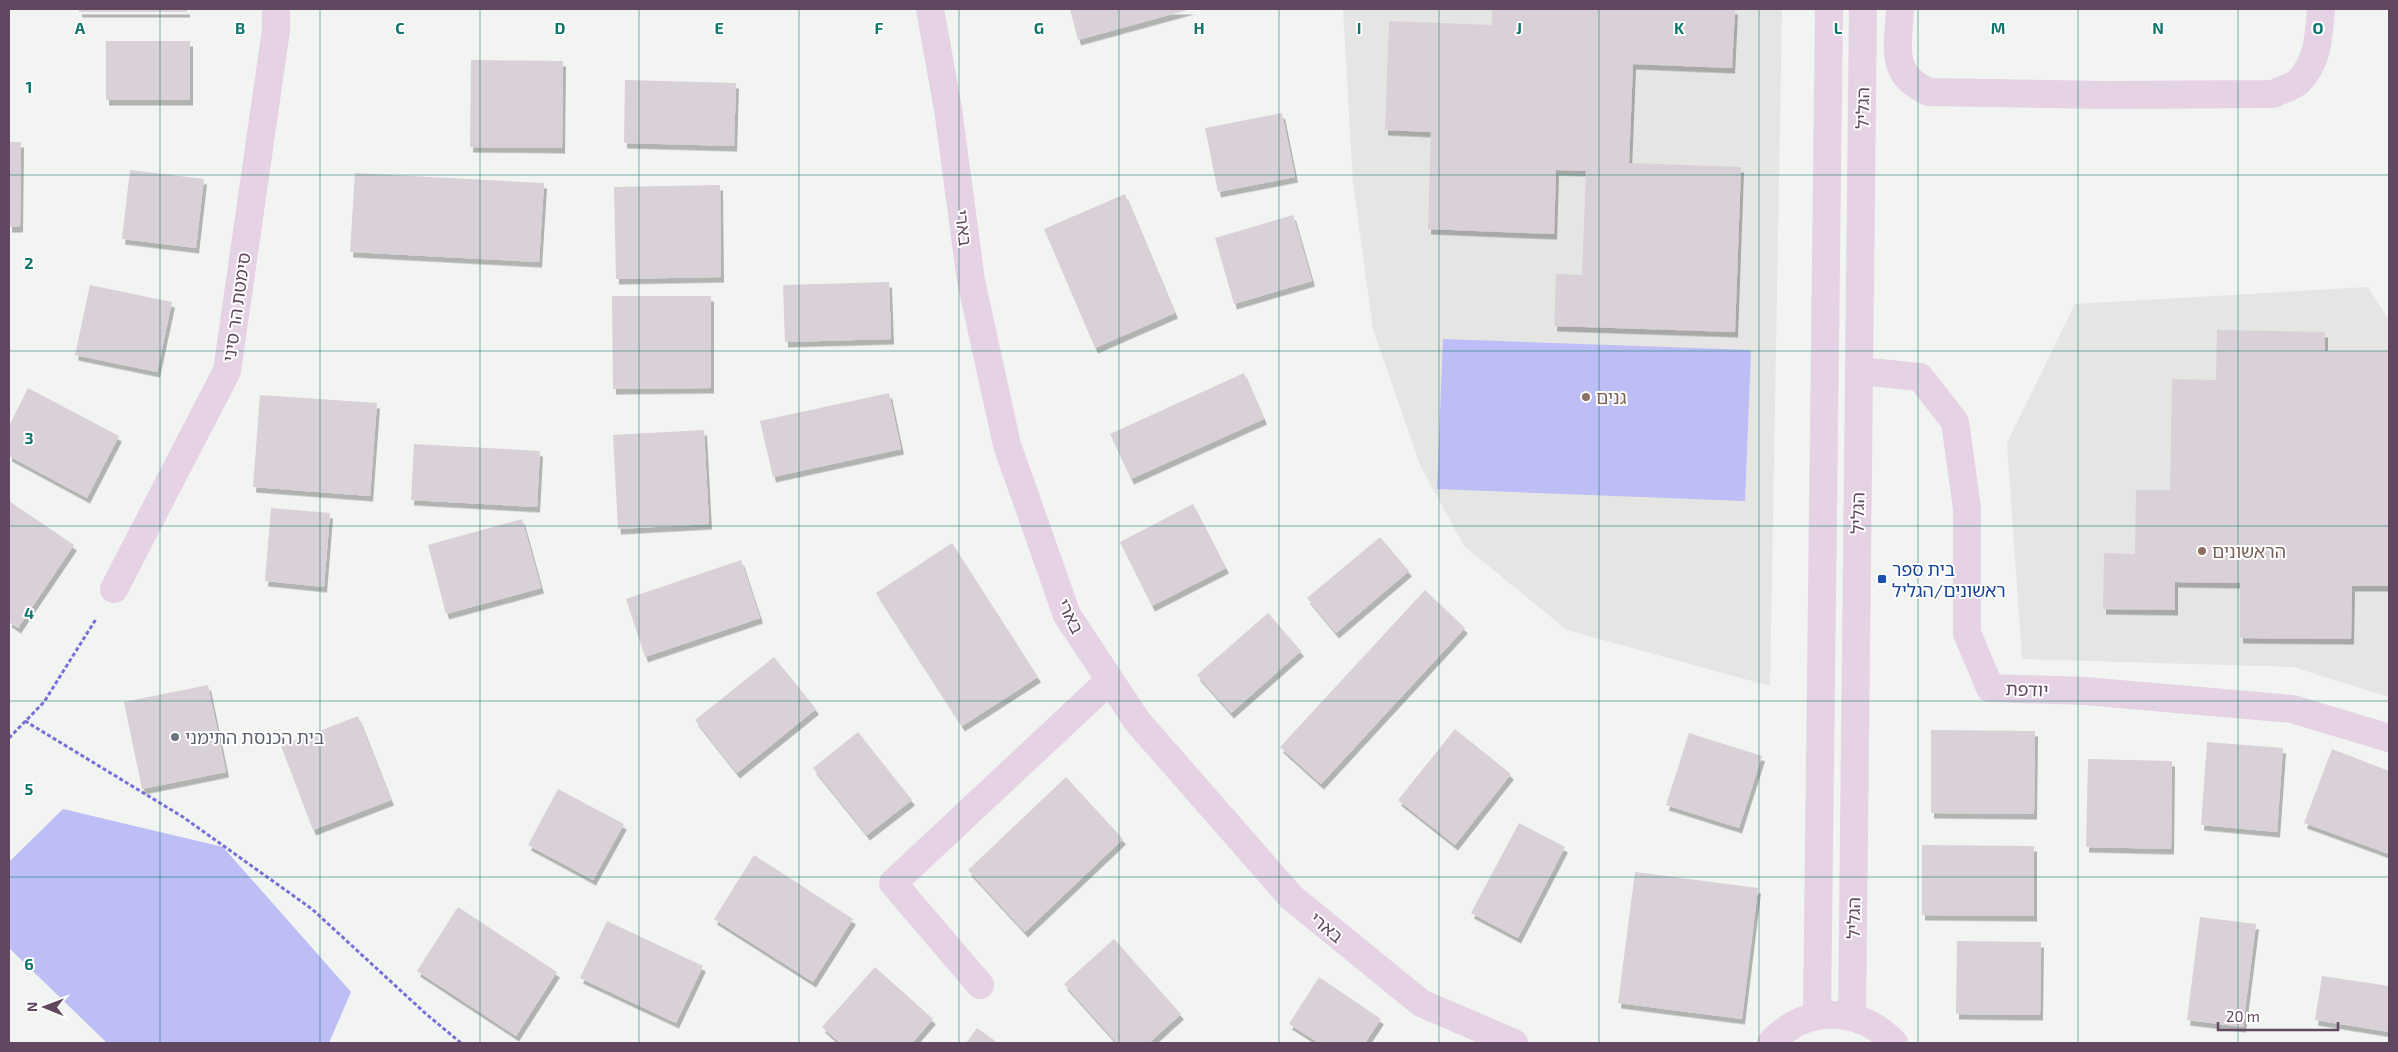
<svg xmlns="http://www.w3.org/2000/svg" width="2398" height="1052" font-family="'Exo 2','Noto Sans Hebrew',sans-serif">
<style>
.education{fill:#e5e5e3}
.green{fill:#bcbef5}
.building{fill:#dad0d8;filter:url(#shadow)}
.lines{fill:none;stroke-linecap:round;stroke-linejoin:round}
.path{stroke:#796fd8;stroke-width:3;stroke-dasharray:4 2.5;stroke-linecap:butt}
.minor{stroke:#e5d2e4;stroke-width:28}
.grid{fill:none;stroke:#0f766e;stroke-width:1;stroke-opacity:0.55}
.education-dot{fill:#8d6e63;stroke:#fff;stroke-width:2}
.transit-dot{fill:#1a4fb4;stroke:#fff;stroke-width:2}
.worship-dot{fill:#6b7280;stroke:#fff;stroke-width:2}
.labels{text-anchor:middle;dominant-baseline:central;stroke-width:4;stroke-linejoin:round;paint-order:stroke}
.street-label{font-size:18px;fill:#624760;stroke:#fff}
.education-label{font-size:18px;fill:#785e54;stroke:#fff;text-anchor:start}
.transit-label{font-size:18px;fill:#164399;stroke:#fff;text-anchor:start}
.worship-label{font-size:18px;fill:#5b616d;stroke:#fff;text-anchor:start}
.grid-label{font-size:16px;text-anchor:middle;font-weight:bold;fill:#0f766e;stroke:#fff;stroke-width:4;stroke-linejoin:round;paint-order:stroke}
</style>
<defs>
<filter id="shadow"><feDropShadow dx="3" dy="5.5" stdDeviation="0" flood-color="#0004"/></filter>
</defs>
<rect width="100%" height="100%" fill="#f2f4f1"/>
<g class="education">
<polygon points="1343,9 1782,9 1770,686 1567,630 1464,546 1420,465 1373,329 1353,183"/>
<polygon points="2368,287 2389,320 2389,697 2293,667 2022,659 2007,443 2075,304"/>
</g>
<g class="green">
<polygon points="1443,339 1751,350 1745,501 1437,489"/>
<polygon points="63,809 223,847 351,992 329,1043 107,1043 9,948 9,862"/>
</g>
<g class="building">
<rect x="79" y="9" width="108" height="3"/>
<polygon points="1070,9 1191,9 1078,40"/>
<polygon points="1492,9 1735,9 1732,68 1633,64 1629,163 1741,167 1735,332 1554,326 1556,274 1582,275 1586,171 1556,170 1554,234 1428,229 1431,132 1385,130 1389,21 1492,25"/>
<rect x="106" y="41" width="84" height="59"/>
<polygon points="471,60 563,61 562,148 470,147"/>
<polygon points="625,80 736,83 734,146 624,143"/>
<polygon points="1282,113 1295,177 1218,192 1205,128"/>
<polygon points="9,142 21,142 20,227 9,227"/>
<polygon points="130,170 204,179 196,248 122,239"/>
<polygon points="355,173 544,183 539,262 350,252"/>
<polygon points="720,185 721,277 616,279 614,187"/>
<polygon points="1125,194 1175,313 1095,348 1044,229"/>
<polygon points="1293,215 1312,281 1234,304 1215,238"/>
<polygon points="889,282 891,339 785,342 783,285"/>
<polygon points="90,285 172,302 157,372 75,355"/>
<polygon points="612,296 711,296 711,388 613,389"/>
<polygon points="2217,330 2325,332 2325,351 2389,351 2389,586 2352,586 2351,639 2240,638 2240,583 2175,582 2175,610 2103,609 2104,553 2135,554 2136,490 2170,490 2172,379 2216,380"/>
<polygon points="1244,373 1264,419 1131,479 1110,434"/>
<polygon points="28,388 119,436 87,498 9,456 9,426"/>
<polygon points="889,393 901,449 773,477 760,421"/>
<polygon points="260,395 377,403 370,496 253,487"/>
<polygon points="704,430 709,524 618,529 613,435"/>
<polygon points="414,444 540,451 537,507 411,500"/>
<polygon points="9,501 74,545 18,628 9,622"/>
<polygon points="1193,504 1226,568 1152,606 1120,542"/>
<polygon points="271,508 330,513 324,587 265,581"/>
<polygon points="522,519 541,588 446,614 428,545"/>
<polygon points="1380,537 1409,571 1336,633 1307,598"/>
<polygon points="952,543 1038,677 962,726 876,593"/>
<polygon points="741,560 760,618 645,657 626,599"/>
<polygon points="1425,590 1465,628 1321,784 1280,747"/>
<polygon points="1268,613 1301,651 1231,713 1197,675"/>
<polygon points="774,657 816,709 737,773 695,720"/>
<polygon points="208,685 226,772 142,789 124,702"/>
<polygon points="358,716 391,800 313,830 281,746"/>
<polygon points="1455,729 1511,774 1455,845 1398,800"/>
<polygon points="1931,730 2035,731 2034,814 1931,813"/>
<polygon points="858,732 912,800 867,835 813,768"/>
<polygon points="1689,733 1762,756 1739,828 1666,805"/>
<polygon points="2207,742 2283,748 2277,832 2201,825"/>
<polygon points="2332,749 2389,771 2389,854 2304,823"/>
<polygon points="2088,759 2172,761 2171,849 2086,847"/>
<polygon points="1066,777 1123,839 1025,932 968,870"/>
<polygon points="558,789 624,824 593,880 528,845"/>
<polygon points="1519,823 1565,847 1518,938 1471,913"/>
<polygon points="1922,845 2034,846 2034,916 1922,915"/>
<polygon points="754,855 853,919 813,982 714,919"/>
<polygon points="1635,872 1758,888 1742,1019 1618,1003"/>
<polygon points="458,907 557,972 516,1036 417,971"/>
<polygon points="2200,917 2256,924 2243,1027 2187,1020"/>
<polygon points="607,921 703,966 676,1023 580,978"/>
<polygon points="1114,939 1181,1014 1149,1043 1117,1043 1064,984"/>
<polygon points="1957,941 2041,942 2040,1015 1956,1014"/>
<polygon points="875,967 933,1019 912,1043 840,1043 822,1027"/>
<polygon points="2322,976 2389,986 2389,1032 2315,1020"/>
<polygon points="1319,977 1381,1019 1365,1043 1319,1043 1289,1024"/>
<polygon points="977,1028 998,1043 966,1043"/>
</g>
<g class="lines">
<g class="path">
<polyline points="25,721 183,817 312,909 425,1013 461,1043"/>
<polyline points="9,738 44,702 96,619"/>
</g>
<g class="minor">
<polyline points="930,9 948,109 971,281 1007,445 1067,615 1137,721 1291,897 1421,1003 1514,1043"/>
<path d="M 1900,9 C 1898,47 1889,75 1929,92 L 2107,95 L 2273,94 C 2281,90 2292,87 2298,82 C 2318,63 2319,35 2321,9"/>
<polyline points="1859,371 1920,377 1955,422 1967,508 1967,633 1990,688 2085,691 2292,709 2389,738"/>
<polyline points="114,589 227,371 276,30 276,9"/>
<polyline points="980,985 893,883 1110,680"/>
<polyline points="1817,1015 1829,9"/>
<polyline points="1852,1016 1863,9"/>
<path d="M 1771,1043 C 1805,1005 1859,1006 1894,1043"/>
</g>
</g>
<path class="grid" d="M 160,9 L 160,1043M 320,9 L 320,1043M 480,9 L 480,1043M 639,9 L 639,1043M 799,9 L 799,1043M 959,9 L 959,1043M 1119,9 L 1119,1043M 1279,9 L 1279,1043M 1439,9 L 1439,1043M 1599,9 L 1599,1043M 1759,9 L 1759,1043M 1918,9 L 1918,1043M 2078,9 L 2078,1043M 2238,9 L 2238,1043M 9,175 L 2389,175M 9,351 L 2389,351M 9,526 L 2389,526M 9,701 L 2389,701M 9,877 L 2389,877"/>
<g class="education-dot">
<circle cx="1586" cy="397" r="5"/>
<circle cx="2202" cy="551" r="5"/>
</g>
<rect class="transit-dot" x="1877" y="574" width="10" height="10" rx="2.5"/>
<circle class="worship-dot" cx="175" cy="737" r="5"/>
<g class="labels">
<g class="street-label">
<text transform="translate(1862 108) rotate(-89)">הגליל</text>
<text transform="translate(964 228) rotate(83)">בארי</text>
<text transform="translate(236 307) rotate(-82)">סימטת הר סיני</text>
<text transform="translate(1857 513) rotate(-89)">הגליל</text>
<text transform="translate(1071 616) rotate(63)">בארי</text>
<text transform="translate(2027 689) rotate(2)">יודפת</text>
<text transform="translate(1853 918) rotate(-89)">הגליל</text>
<text transform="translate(1327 927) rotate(39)">בארי</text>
</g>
<g class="education-label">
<text x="1596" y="397">גנים</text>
<text x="2212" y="551">הראשונים</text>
</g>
<g class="transit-label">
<text x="1892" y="569">בית ספר<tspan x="1892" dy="21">ראשונים/הגליל</tspan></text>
</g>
<g class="worship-label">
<text x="185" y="737">בית הכנסת התימני</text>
</g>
</g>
<g class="grid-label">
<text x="80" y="34">A</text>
<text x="240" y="34">B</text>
<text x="400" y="34">C</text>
<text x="560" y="34">D</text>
<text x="719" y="34">E</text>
<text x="879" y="34">F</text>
<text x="1039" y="34">G</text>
<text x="1199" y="34">H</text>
<text x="1359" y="34">I</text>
<text x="1519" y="34">J</text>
<text x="1679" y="34">K</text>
<text x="1838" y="34">L</text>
<text x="1998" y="34">M</text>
<text x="2158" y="34">N</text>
<text x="2318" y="34">O</text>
<text x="29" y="93">1</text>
<text x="29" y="269">2</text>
<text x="29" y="444">3</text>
<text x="29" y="619">4</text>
<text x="29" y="795">5</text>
<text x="29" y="970">6</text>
</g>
<rect width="2398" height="1052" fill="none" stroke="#624760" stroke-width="20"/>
<g transform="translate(45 1007) rotate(271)" stroke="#ffffff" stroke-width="4" paint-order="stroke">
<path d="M0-4L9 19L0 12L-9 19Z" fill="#624760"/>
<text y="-8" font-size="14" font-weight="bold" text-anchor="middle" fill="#624760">N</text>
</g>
<path d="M2218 1022v8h120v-8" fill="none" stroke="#624760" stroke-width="2.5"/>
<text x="2226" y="1022" font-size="15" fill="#624760" stroke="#ffffff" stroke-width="4" paint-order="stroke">20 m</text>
</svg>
